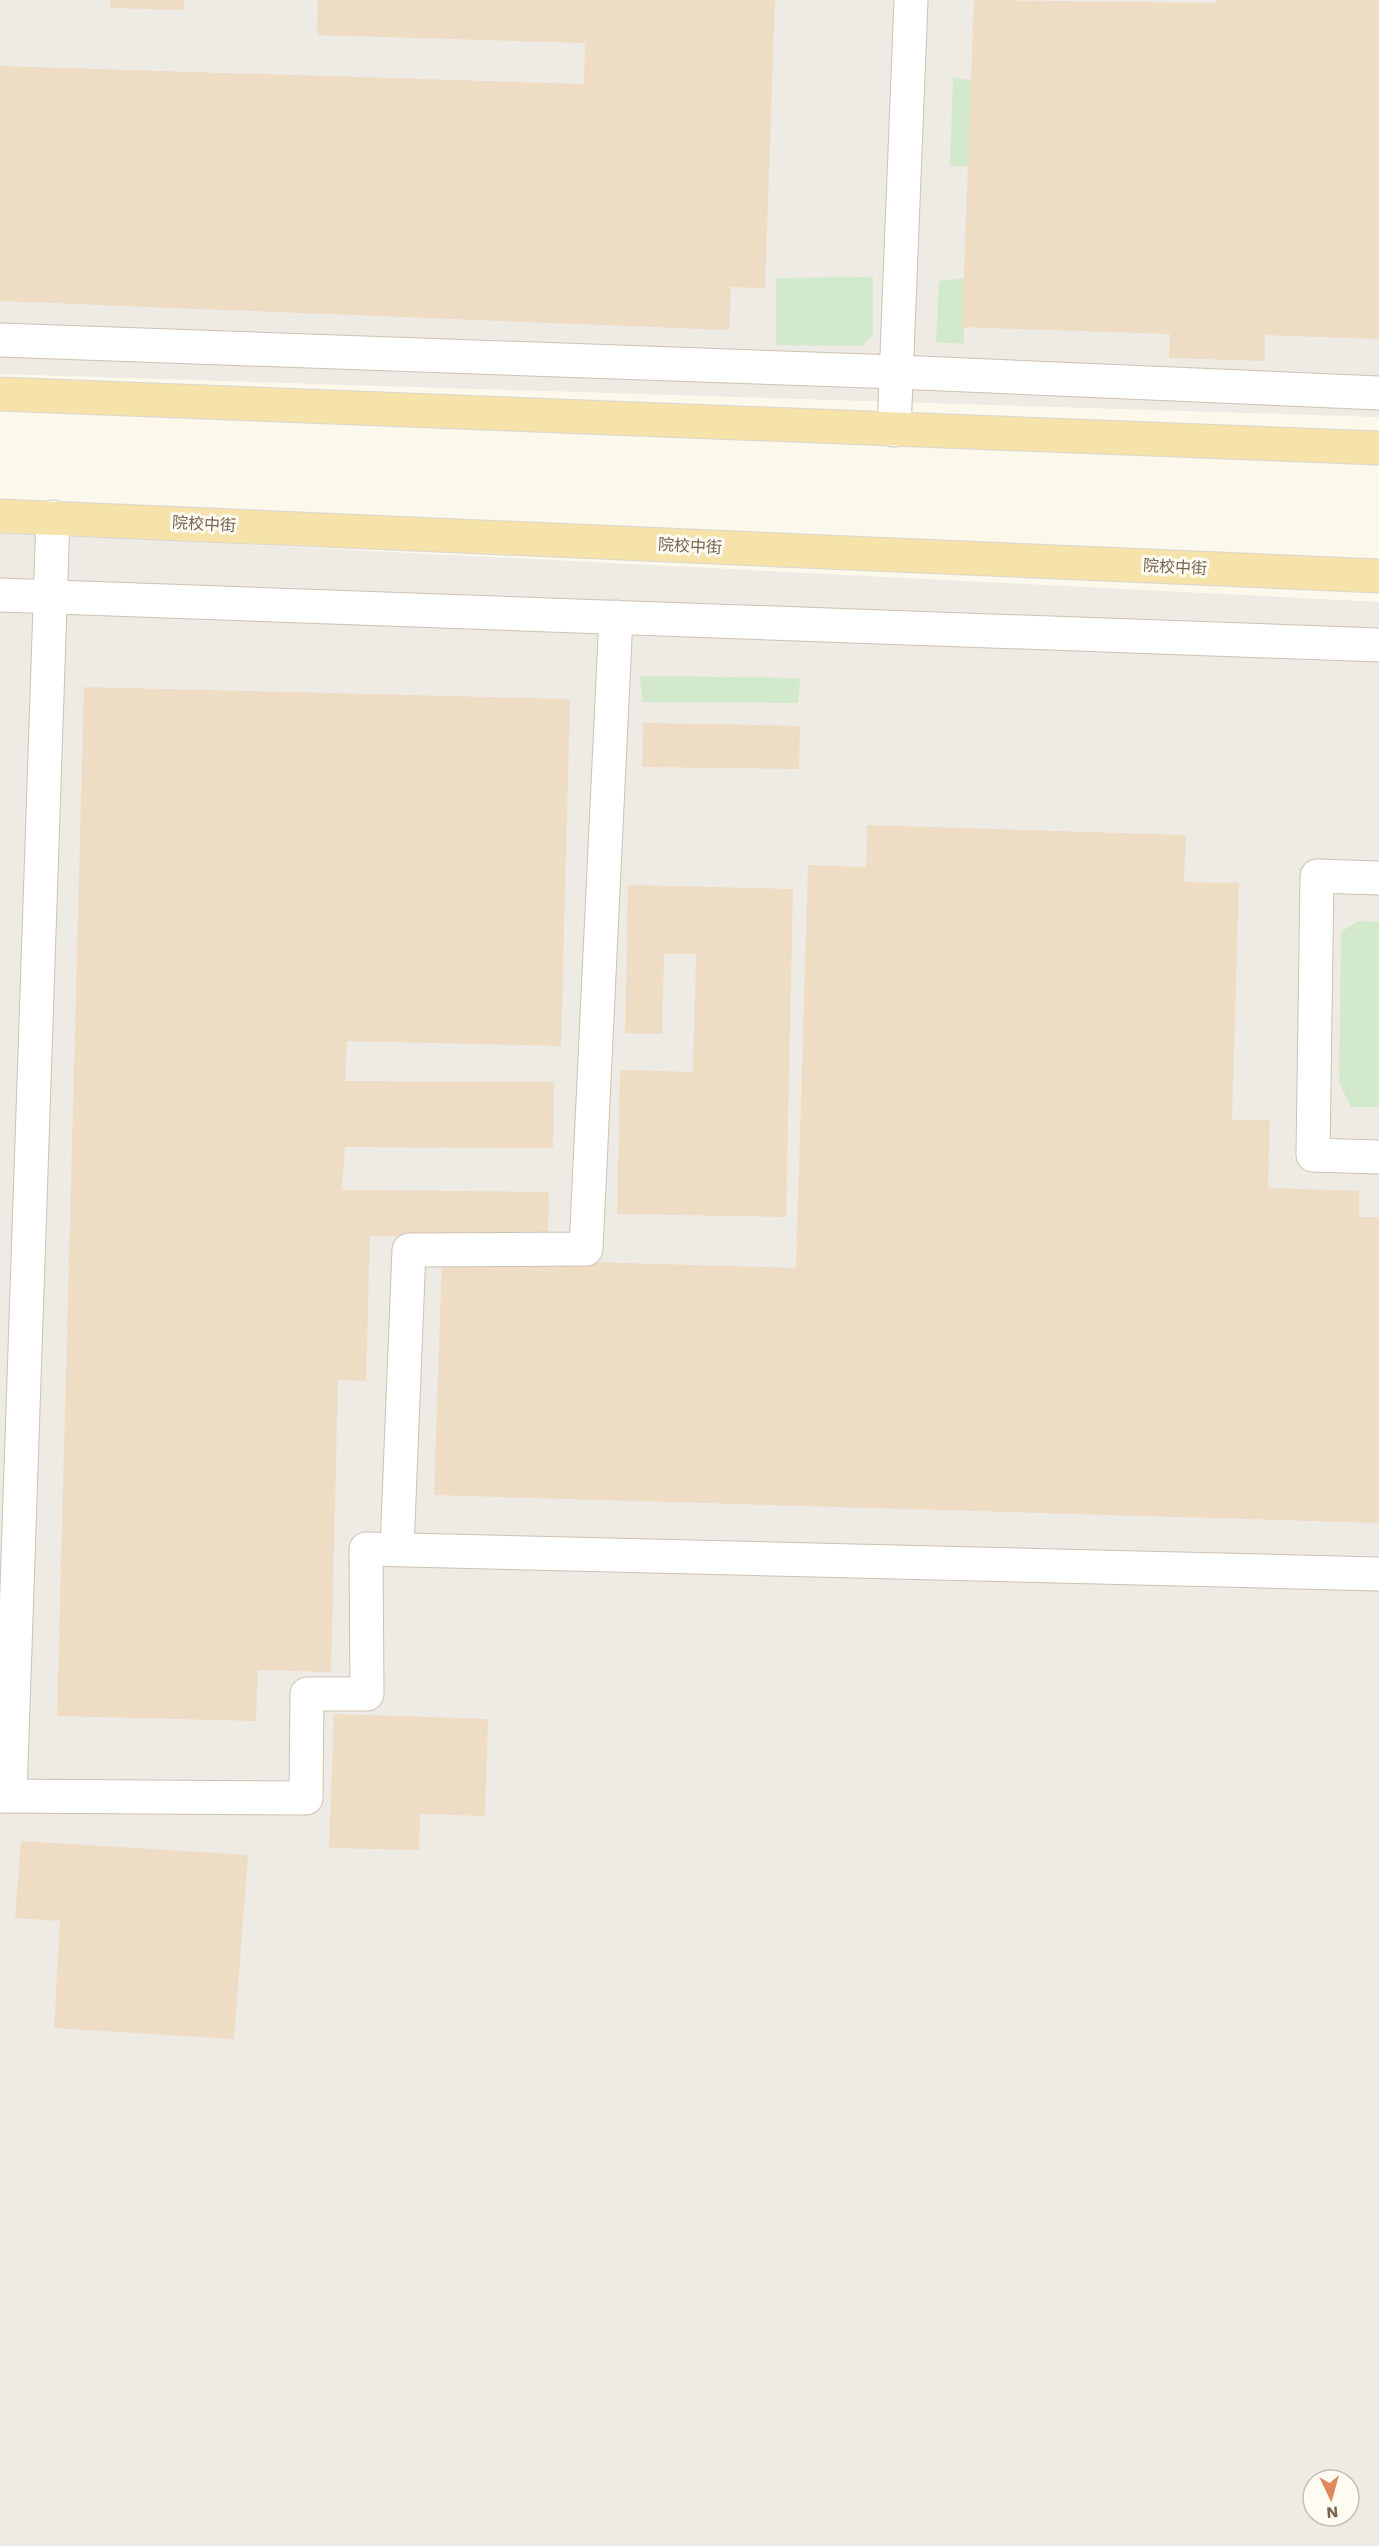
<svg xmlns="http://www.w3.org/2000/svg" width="1379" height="2546" font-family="'Work Sans','Noto Sans SC',sans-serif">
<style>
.industrial{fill:#eeeae4;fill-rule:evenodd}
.green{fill:#d3e9cb}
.building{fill:#efdcc5}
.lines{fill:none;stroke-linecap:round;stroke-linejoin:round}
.minor-casing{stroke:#cec2b2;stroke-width:35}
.major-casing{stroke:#dbd6d2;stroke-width:35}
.minor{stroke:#fff;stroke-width:33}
.major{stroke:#f5e3aa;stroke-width:33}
.labels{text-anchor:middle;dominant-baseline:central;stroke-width:6;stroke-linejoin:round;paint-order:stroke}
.street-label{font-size:16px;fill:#766350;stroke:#fefbf3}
</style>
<rect width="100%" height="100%" fill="#fcf8ec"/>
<g class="industrial">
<polygon points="0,0 1379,0 1379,417 0,374"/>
<path d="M 0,532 L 1379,602 L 1379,2546 L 0,2546 ZM 1313,2480 L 1349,2480 L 1349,2516 L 1313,2516 Z"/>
</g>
<g class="green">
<polygon points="953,77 971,81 968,166 950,166"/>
<polygon points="873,277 873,335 862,346 776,345 776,278"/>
<polygon points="964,278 964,344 936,342 939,281"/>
<polygon points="640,676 800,678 798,703 642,702"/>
<polygon points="1359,921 1379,922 1379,1107 1351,1107 1339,1082 1341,932"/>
</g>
<g class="building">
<polygon points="110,0 184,0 184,10 110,8"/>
<polygon points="318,0 775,0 765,288 731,287 729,330 0,301 0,66 584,84 585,43 317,35"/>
<polygon points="974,0 1216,3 1216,0 1379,0 1379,339 1265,335 1265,361 1169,358 1170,334 962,327"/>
<polygon points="84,687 570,699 561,1046 347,1041 345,1081 554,1082 553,1148 345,1147 342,1190 549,1192 548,1239 370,1236 366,1381 338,1380 331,1672 258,1670 256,1721 57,1716"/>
<polygon points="643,723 800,726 799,769 642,767"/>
<polygon points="867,825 1186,835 1184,882 1239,883 1232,1120 1270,1120 1268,1188 1359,1191 1359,1217 1379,1217 1379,1523 434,1495 442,1258 796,1268 808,865 866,867"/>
<polygon points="628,885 793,889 786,1217 617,1214 620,1070 693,1072 696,954 664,954 662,1034 625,1033"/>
<polygon points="334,1714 488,1719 485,1816 420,1814 419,1850 329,1848"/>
<polygon points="21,1841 248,1855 234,2039 54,2028 60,1921 15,1918"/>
</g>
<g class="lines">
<defs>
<g id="minor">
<polyline points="0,340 897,372 1379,393"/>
<polyline points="894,430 911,0"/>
<polyline points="0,595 1379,645"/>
<polyline points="1379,878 1317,876 1313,1155 1379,1157"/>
<polyline points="397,1549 409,1250 586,1249 616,617"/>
<polyline points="0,1796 306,1798 307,1694 367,1694 366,1549 1379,1574"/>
<polyline points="10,1796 53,517"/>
</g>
<g id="major">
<polyline points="0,394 1379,448"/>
<polyline points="0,516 1379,576"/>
</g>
</defs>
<use href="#minor" class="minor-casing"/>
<use href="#major" class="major-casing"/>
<use href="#minor" class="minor"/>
<use href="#major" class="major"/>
</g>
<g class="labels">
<g class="street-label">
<text transform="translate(204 524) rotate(3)">院校中街</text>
<text transform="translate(690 546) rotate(3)">院校中街</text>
<text transform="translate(1175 567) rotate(3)">院校中街</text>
</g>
</g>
<g transform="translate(1331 2498) rotate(175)"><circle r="28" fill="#fefbf3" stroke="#c8beb2" stroke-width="1.5"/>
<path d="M0-4.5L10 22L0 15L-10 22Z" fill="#dc895b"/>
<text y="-9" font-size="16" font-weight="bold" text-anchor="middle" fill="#766350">N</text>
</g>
</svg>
